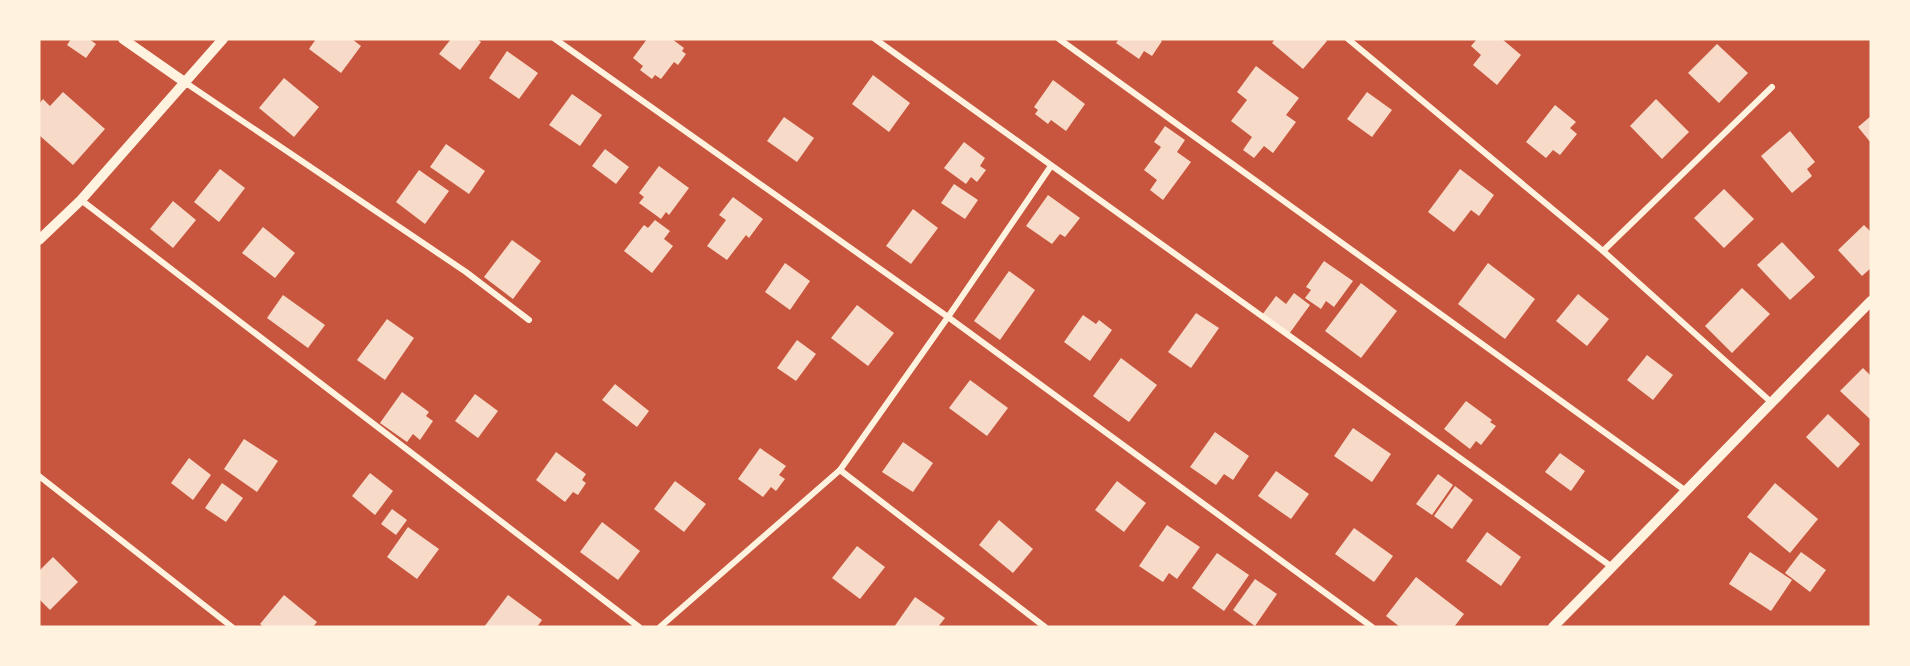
<svg xmlns="http://www.w3.org/2000/svg" width="1910" height="666" font-family="'Exo 2',sans-serif">
<style>
.building{fill:#f7dbc8}
.lines{fill:none;stroke-linecap:round;stroke-linejoin:round}
.minor{stroke:#fff3e0;stroke-width:6}
.tertiary{stroke:#fff3e0;stroke-width:10}
</style>
<rect width="100%" height="100%" fill="#c8553d"/>
<g class="building">
<polygon points="71,39 89,39 96,44 86,58 67,45"/>
<polygon points="316,39 352,39 361,46 341,73 309,49"/>
<polygon points="451,39 477,39 481,42 460,70 439,54"/>
<polygon points="647,39 672,39 684,48 682,51 686,54 678,65 674,62 661,79 655,75 652,79 640,70 643,66 633,58"/>
<polygon points="1119,39 1159,39 1162,41 1152,56 1144,51 1139,59 1116,43"/>
<polygon points="1275,39 1325,39 1327,41 1303,69 1272,43"/>
<polygon points="1477,39 1502,39 1521,55 1497,85 1473,65 1481,55 1471,46"/>
<polygon points="1717,44 1748,73 1719,103 1688,73"/>
<polygon points="507,51 538,73 519,99 489,78"/>
<polygon points="1256,66 1299,98 1286,115 1296,122 1273,153 1264,146 1254,158 1243,150 1252,137 1231,121 1247,100 1237,92"/>
<polygon points="873,75 910,103 889,132 852,104"/>
<polygon points="284,78 319,107 294,137 259,108"/>
<polygon points="1053,80 1085,104 1066,131 1051,120 1048,124 1035,114 1038,110 1034,107"/>
<polygon points="63,92 105,129 73,165 39,135 39,104 43,99 50,106"/>
<polygon points="1367,92 1392,110 1372,137 1347,119"/>
<polygon points="572,94 602,115 580,146 549,125"/>
<polygon points="1656,99 1689,132 1662,159 1630,126"/>
<polygon points="1555,105 1576,122 1570,128 1577,134 1560,155 1553,150 1546,158 1526,142"/>
<polygon points="1871,116 1871,143 1858,127"/>
<polygon points="784,117 814,138 797,162 767,141"/>
<polygon points="1165,126 1185,140 1177,152 1191,162 1163,200 1150,190 1157,180 1144,170 1161,147 1154,142"/>
<polygon points="1790,131 1815,162 1807,169 1812,176 1792,193 1761,156"/>
<polygon points="964,142 985,158 980,166 986,170 977,182 971,177 966,184 944,168"/>
<polygon points="446,144 485,171 469,194 430,167"/>
<polygon points="605,149 629,167 616,184 592,166"/>
<polygon points="659,166 689,188 669,215 666,212 661,219 639,203 644,197 639,193"/>
<polygon points="220,169 245,188 219,222 194,202"/>
<polygon points="1460,169 1494,195 1479,216 1471,210 1454,232 1428,212"/>
<polygon points="419,170 449,191 425,224 396,202"/>
<polygon points="954,184 978,200 965,219 941,203"/>
<polygon points="1724,189 1754,219 1724,248 1694,218"/>
<polygon points="1048,195 1080,218 1065,237 1060,234 1052,244 1026,226"/>
<polygon points="733,197 763,219 749,238 746,235 727,260 707,246 726,220 719,215"/>
<polygon points="173,201 196,220 173,248 150,229"/>
<polygon points="913,209 938,228 911,264 886,246"/>
<polygon points="655,220 670,231 664,239 673,246 652,273 624,251 644,225 648,228"/>
<polygon points="1864,225 1871,232 1871,268 1862,276 1838,250"/>
<polygon points="263,227 295,253 275,278 242,253"/>
<polygon points="512,240 541,261 513,299 484,277"/>
<polygon points="1782,242 1815,277 1790,300 1757,265"/>
<polygon points="1324,261 1353,281 1334,307 1326,301 1321,309 1305,298 1311,290 1306,287"/>
<polygon points="785,263 810,281 790,310 765,292"/>
<polygon points="1488,263 1535,299 1505,339 1458,304"/>
<polygon points="1009,271 1035,290 1000,340 974,321"/>
<polygon points="1361,283 1397,311 1361,358 1325,331"/>
<polygon points="1742,288 1770,314 1732,353 1705,326"/>
<polygon points="1294,293 1310,305 1289,334 1262,315 1276,296 1286,304"/>
<polygon points="1578,294 1609,319 1587,346 1556,321"/>
<polygon points="283,295 325,325 308,348 267,318"/>
<polygon points="857,305 894,333 868,366 831,338"/>
<polygon points="1196,313 1219,328 1191,368 1168,352"/>
<polygon points="1083,315 1096,324 1099,320 1112,330 1090,361 1064,342"/>
<polygon points="387,319 414,338 385,380 357,360"/>
<polygon points="797,340 816,354 796,381 777,368"/>
<polygon points="1647,355 1673,375 1653,400 1627,380"/>
<polygon points="1121,358 1157,385 1129,422 1093,396"/>
<polygon points="1863,368 1871,376 1871,420 1840,391"/>
<polygon points="970,380 1008,408 987,436 949,408"/>
<polygon points="615,384 649,411 637,427 602,400"/>
<polygon points="402,392 429,412 426,416 433,421 420,440 413,434 407,442 380,423"/>
<polygon points="475,394 498,411 478,438 455,421"/>
<polygon points="1466,401 1492,420 1490,422 1496,426 1481,445 1476,441 1470,449 1444,429"/>
<polygon points="1828,414 1860,444 1838,468 1806,437"/>
<polygon points="1353,428 1391,454 1372,482 1334,456"/>
<polygon points="1215,432 1249,456 1233,480 1224,474 1216,485 1190,467"/>
<polygon points="244,439 278,461 257,492 224,469"/>
<polygon points="903,442 933,463 913,492 882,472"/>
<polygon points="760,448 786,466 779,475 785,479 776,491 771,487 763,497 738,479"/>
<polygon points="556,452 586,474 582,480 586,483 578,495 573,492 565,502 536,480"/>
<polygon points="1560,453 1585,471 1571,491 1545,472"/>
<polygon points="189,458 211,475 193,500 171,483"/>
<polygon points="1276,471 1309,494 1291,519 1258,496"/>
<polygon points="370,473 393,491 375,515 352,496"/>
<polygon points="1438,474 1453,485 1432,515 1416,504"/>
<polygon points="675,481 706,504 684,532 654,509"/>
<polygon points="1117,481 1146,503 1124,532 1095,510"/>
<polygon points="222,483 243,498 226,522 205,508"/>
<polygon points="1775,483 1818,519 1790,553 1747,517"/>
<polygon points="1455,486 1473,500 1452,529 1434,516"/>
<polygon points="392,509 407,520 396,535 381,524"/>
<polygon points="999,520 1033,549 1013,573 979,545"/>
<polygon points="602,522 640,551 618,580 580,552"/>
<polygon points="1167,525 1200,547 1177,579 1169,573 1163,582 1139,566"/>
<polygon points="408,527 439,549 417,579 387,557"/>
<polygon points="1354,528 1393,556 1374,582 1335,554"/>
<polygon points="1487,532 1521,557 1501,586 1466,561"/>
<polygon points="857,546 885,567 860,599 832,578"/>
<polygon points="1750,552 1792,580 1771,611 1729,584"/>
<polygon points="1801,552 1826,570 1810,592 1785,573"/>
<polygon points="1217,553 1249,575 1224,611 1192,588"/>
<polygon points="53,557 78,582 50,610 39,599 39,571"/>
<polygon points="1416,577 1464,614 1454,627 1400,627 1386,616"/>
<polygon points="1255,579 1277,594 1255,626 1233,610"/>
<polygon points="284,595 317,622 313,627 263,627 260,624"/>
<polygon points="508,595 542,620 537,627 484,627"/>
<polygon points="915,597 945,618 938,627 894,627"/>
</g>
<g class="lines">
<g class="minor">
<polyline points="555,39 948,317 1372,627"/>
<polyline points="875,39 1612,567"/>
<polyline points="1059,39 1686,491"/>
<polyline points="1348,39 1603,251 1771,402"/>
<polyline points="186,83 466,272 529,320"/>
<polyline points="81,200 639,627"/>
<polyline points="1603,251 1772,87"/>
<polyline points="840,470 1045,627"/>
<polyline points="39,476 232,627"/>
<polyline points="660,627 840,470 948,317 1051,166"/>
</g>
<g class="tertiary">
<polyline points="123,39 186,83"/>
<polyline points="39,240 81,200 223,39"/>
<path d="M 1553,627 C 1660,519 1764,409 1871,301"/>
</g>
</g>
<rect width="1910" height="666" fill="none" stroke="#fff3e0" stroke-width="81"/>
</svg>
